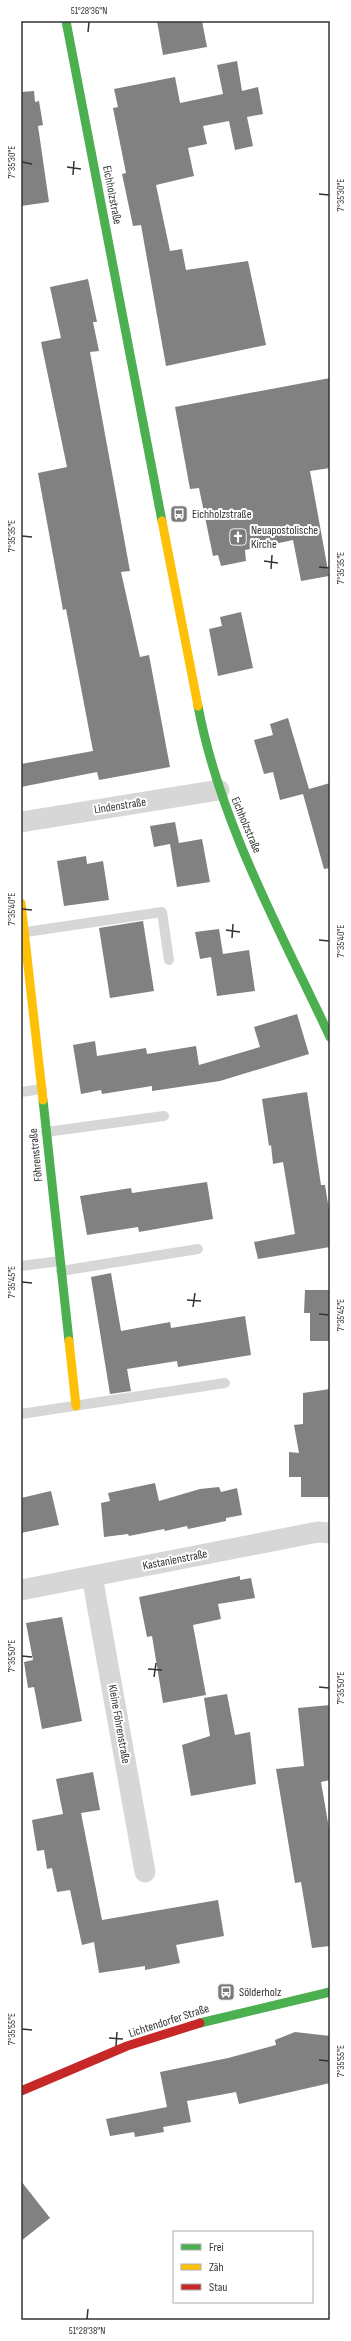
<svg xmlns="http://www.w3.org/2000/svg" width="351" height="2341" font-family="'Sofia Sans Condensed',sans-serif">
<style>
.building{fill:#818181}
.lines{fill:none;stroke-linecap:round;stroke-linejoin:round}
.lane{stroke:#d7d7d7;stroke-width:10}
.street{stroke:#d7d7d7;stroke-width:21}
.fast{stroke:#4caf50;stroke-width:9}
.slow{stroke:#ffc107;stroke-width:9}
.jam{stroke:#c62828;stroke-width:9}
.ticks{fill:none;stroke:#333;stroke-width:1.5}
.labels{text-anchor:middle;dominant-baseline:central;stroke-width:4;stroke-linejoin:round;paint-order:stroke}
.street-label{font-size:12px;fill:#333;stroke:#fff}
.poi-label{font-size:12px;fill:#333;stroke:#fff;text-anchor:start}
.neatline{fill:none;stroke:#333;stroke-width:1.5}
.ticks-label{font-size:10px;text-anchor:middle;fill:#333}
</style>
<rect width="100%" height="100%" fill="#fff"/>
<g class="building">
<polygon points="157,21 202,21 207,47 163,55"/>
<polygon points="237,61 242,91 258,87 263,114 247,117 253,146 235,150 229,121 203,126 207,144 188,148 194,176 156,185 170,251 182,249 186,270 248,261 266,345 166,366 141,225 133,226 122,174 126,173 113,108 118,107 114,89 175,77 180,103 223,94 217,65"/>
<polygon points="34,91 35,102 39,101 43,125 38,126 49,202 21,206 21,92"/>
<polygon points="88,279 97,322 93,322 99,351 90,352 130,571 121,572 140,657 149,655 170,767 99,780 97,772 21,787 21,764 93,751 66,609 63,610 38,473 67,467 41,342 61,338 50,287"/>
<polygon points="330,378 330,468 310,471 329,576 301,581 293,540 245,550 246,561 221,566 218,555 213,556 199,488 190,489 175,407"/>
<polygon points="241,612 253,668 218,676 209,629 222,626 220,617"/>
<polygon points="288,718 309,789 330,783 330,868 324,869 303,794 280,800 273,772 264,774 254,740 273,735 270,724"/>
<polygon points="175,822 179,843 202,839 210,882 177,887 170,844 154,847 150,826"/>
<polygon points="86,856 87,864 103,861 109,900 64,906 57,861"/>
<polygon points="143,921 154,991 110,998 99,928"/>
<polygon points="219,929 223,954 249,950 255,991 217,996 211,957 200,959 195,932"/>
<polygon points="297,1014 309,1054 220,1081 152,1091 152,1086 102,1094 101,1090 81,1094 73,1045 95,1041 97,1056 146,1048 147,1054 196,1046 199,1065 260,1047 254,1027"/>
<polygon points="307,1092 321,1185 325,1185 330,1216 330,1247 258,1259 254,1242 295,1234 283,1162 273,1164 271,1145 269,1146 262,1099"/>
<polygon points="207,1182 213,1219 139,1232 138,1227 87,1235 80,1196 131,1188 132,1193"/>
<polygon points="111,1273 121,1331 170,1322 171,1328 245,1316 251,1355 178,1367 177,1361 127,1369 131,1391 110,1394 91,1277"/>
<polygon points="305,1290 330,1290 330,1341 310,1341 310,1313 304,1313"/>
<polygon points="330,1389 330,1497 301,1497 301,1477 289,1477 289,1452 299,1453 294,1425 303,1424 303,1393"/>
<polygon points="155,1483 159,1501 200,1489 219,1487 221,1492 237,1488 242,1515 226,1518 226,1521 188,1529 187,1526 165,1531 164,1529 129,1536 128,1534 104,1537 101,1503 110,1501 108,1493"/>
<polygon points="51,1491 59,1525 21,1533 21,1498"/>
<polygon points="240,1576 240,1580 251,1578 255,1598 218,1604 221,1619 193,1625 206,1695 163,1703 152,1636 147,1637 139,1597"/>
<polygon points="62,1617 82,1721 42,1729 34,1687 28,1688 24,1662 33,1660 26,1623"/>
<polygon points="227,1694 235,1735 250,1732 256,1784 191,1796 182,1745 210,1736 204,1698"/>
<polygon points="330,1705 330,1780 321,1782 330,1834 330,1946 312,1948 301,1882 295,1883 276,1769 304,1766 298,1708"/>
<polygon points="93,1772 100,1810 81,1813 102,1920 218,1900 224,1936 176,1945 180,1963 145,1970 145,1966 99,1973 94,1942 82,1945 70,1890 57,1892 52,1868 47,1869 44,1850 37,1851 32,1820 63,1814 56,1779"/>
<polygon points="295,2032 330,2036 330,2083 239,2104 236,2092 187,2101 191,2122 163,2127 164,2132 135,2137 134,2132 110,2136 106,2119 167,2107 160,2072 228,2058 276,2045 275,2040"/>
<polygon points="21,2181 50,2218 21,2241"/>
</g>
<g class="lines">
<g class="lane">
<polyline points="26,932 162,912 169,960"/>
<polyline points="21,1092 42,1089"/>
<polyline points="46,1132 164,1116"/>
<polyline points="21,1266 60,1261"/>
<polyline points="61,1271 198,1249"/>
<polyline points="21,1414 225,1383"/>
</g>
<g class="street">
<polyline points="21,822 219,790"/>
<polyline points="92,1576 145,1872"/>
<polyline points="21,1590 318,1532 330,1533"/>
</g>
<g class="fast">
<polyline points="66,21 162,521"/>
<path d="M 198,706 C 220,823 280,930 330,1037"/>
<polyline points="43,1100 69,1341"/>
<polyline points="200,2023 330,1992"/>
</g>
<g class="slow">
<polyline points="162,521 198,706"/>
<polyline points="21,903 43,1100"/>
<polyline points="69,1341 76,1406"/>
</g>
<polyline class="jam" points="21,2091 127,2046 200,2023"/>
</g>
<path class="ticks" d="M 88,32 L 89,22M 22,162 L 32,164M 67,167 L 81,169M 73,175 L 74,161M 319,194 L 329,195M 22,536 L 32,537M 264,561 L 278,563M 319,567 L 329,568M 271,569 L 272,555M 22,909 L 32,910M 226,930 L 240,932M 232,938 L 233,924M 319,940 L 329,941M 22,1282 L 32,1283M 187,1300 L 201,1301M 193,1307 L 195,1293M 319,1314 L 329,1315M 22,1656 L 32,1657M 148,1669 L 162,1670M 154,1677 L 156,1663M 319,1687 L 329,1688M 22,2029 L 32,2030M 109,2038 L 123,2039M 116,2046 L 117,2032M 319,2060 L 329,2061M 87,2319 L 88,2309"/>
<defs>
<symbol id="bus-square" viewBox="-11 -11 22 22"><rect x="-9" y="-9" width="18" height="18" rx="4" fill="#7a7a7a" stroke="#fff"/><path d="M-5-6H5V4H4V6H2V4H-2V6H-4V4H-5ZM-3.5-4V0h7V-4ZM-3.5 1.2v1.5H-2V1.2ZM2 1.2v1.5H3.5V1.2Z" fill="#fff"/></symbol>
<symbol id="church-square" viewBox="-11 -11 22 22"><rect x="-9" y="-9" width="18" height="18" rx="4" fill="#7a7a7a" stroke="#fff"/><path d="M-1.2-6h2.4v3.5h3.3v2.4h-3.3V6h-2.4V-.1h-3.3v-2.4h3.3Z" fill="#fff"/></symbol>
</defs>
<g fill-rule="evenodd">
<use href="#bus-square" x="169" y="504" width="20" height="20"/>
<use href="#church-square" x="228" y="527" width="20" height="20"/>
<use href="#bus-square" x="216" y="1982" width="20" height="20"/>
</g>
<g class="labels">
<g class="street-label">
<text transform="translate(112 195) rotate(79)">Eichholzstraße</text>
<text transform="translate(120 806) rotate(-9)">Lindenstraße</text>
<text transform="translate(246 825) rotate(67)">Eichholzstraße</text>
<text transform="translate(36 1155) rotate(-96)">Föhrenstraße</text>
<text transform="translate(175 1560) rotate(-11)">Kastanienstraße</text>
<text transform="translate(119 1724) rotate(80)">Kleine Föhrenstraße</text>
<text transform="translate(169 2021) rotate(-18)">Lichtendorfer Straße</text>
</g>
<g class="poi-label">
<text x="192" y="514">Eichholzstraße</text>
<text x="251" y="530">Neuapostolische<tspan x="251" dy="14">Kirche</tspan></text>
<text x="239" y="1992">Sölderholz</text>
</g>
</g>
<rect width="351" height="2341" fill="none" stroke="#ffffff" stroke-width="44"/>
<rect x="173" y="2231" width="140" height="72" fill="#ffffff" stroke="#adadad"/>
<rect x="181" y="2244" width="20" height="6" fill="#4caf50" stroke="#adadad"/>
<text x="209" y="2251" font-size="12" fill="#333333">Frei</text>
<rect x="181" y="2264" width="20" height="6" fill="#ffc107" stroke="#adadad"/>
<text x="209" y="2271" font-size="12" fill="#333333">Zäh</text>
<rect x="181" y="2284" width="20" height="6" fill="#c62828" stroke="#adadad"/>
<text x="209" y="2291" font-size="12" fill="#333333">Stau</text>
<rect x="22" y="22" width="307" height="2297" class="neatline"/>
<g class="ticks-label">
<text x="89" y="14">51°28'36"N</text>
<text transform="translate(11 162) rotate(-90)" y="4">7°35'30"E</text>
<text transform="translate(340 195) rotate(-90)" y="4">7°35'30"E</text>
<text transform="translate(11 536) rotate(-90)" y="4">7°35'35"E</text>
<text transform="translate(340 568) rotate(-90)" y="4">7°35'35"E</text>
<text transform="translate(11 909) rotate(-90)" y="4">7°35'40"E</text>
<text transform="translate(340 941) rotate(-90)" y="4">7°35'40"E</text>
<text transform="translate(11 1282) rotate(-90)" y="4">7°35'45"E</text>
<text transform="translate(340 1315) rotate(-90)" y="4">7°35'45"E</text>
<text transform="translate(11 1656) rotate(-90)" y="4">7°35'50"E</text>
<text transform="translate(340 1688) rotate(-90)" y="4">7°35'50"E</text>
<text transform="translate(11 2029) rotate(-90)" y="4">7°35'55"E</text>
<text transform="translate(340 2061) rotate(-90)" y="4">7°35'55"E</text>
<text x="87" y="2334">51°28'38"N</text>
</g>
</svg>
